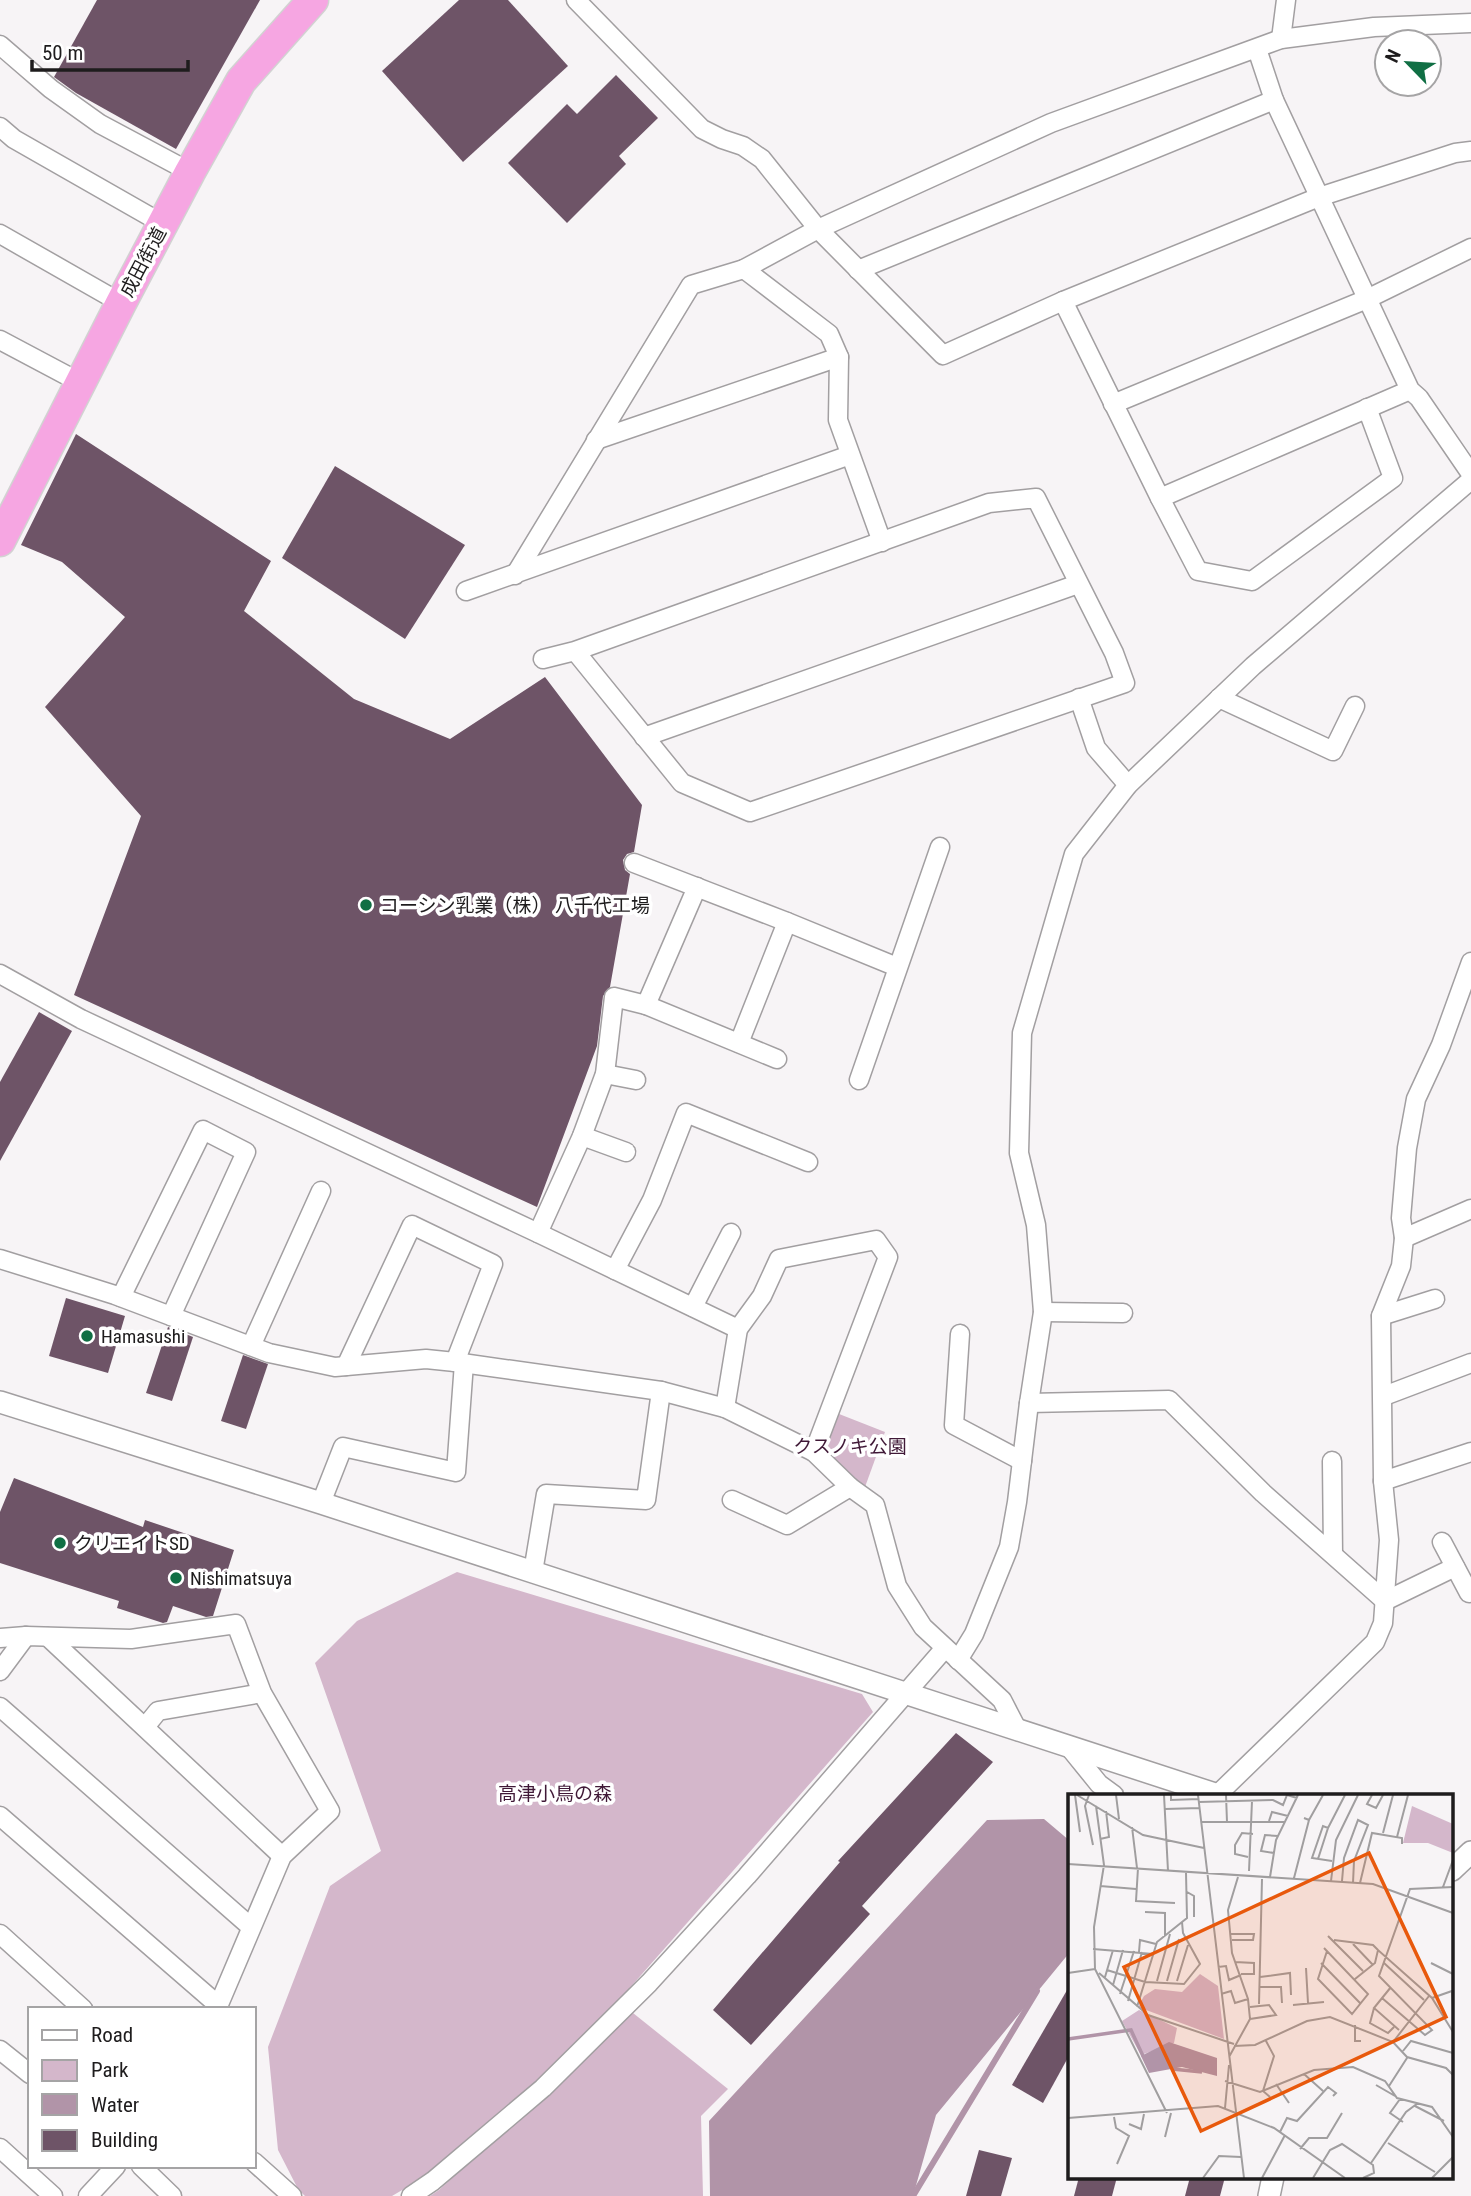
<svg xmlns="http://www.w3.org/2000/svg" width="1471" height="2196" font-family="'Roboto Condensed','Noto Sans JP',sans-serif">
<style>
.green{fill:#d4b7cb}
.water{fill:#b194a8}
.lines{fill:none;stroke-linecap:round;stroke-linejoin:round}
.stream{stroke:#b194a8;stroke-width:6}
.building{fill:#6e5467}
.minor-casing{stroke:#a29fa1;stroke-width:21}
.tertiary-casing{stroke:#a29fa1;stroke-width:24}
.trunk-casing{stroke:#d2d2d2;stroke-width:33}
.minor{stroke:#fff;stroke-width:18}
.tertiary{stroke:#fff;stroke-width:21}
.trunk{stroke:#f6a6e2;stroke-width:30}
.poi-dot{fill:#106f44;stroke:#fff;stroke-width:2.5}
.labels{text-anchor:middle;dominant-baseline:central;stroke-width:7;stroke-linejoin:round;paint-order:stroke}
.street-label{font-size:19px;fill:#1e1c1d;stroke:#fff}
.poi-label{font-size:19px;fill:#1e1c1d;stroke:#fff;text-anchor:start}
.park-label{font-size:19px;fill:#401937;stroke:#fff}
.inset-river{fill:none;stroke:#b194a8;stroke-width:3.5}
.inset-road{fill:none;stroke:#a09e9f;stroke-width:2}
.view{fill:#e8590c;fill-opacity:0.15;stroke:#e8590c;stroke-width:3.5}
.inset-edge{fill:none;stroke:#1e1c1d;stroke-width:3.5}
</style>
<rect width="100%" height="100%" fill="#f7f4f6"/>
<g class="green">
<polygon points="834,1412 885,1432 865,1487 851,1481 818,1451"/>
<polygon points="457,1572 862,1694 873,1712 575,2050 421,2179 392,2196 305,2196 298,2189 278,2150 268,2047 330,1886 381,1851 315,1663 357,1621"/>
<polygon points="633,2013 728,2089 701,2116 703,2196 430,2196 439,2190"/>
</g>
<polygon class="water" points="1044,1819 1070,1841 1070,1952 936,2115 913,2196 710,2196 709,2121 987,1820"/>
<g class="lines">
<polyline class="stream" points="913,2196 1037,1991"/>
</g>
<g class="building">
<polygon points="97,0 260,0 176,149 76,93 54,77"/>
<polygon points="459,0 508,0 568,66 463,162 382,71"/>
<polygon points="616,75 658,118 619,156 626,164 567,223 508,163 567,104 577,114"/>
<polygon points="76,434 271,561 244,611 354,699 450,739 545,677 642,805 634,852 627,854 623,860 625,870 630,874 610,987 603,996 597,1046 537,1207 74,995 141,816 45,707 125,617 62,562 21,545"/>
<polygon points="335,466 465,545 405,639 282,558"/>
<polygon points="39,1012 72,1031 0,1161 0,1082"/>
<polygon points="66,1298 125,1316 108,1373 49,1356"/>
<polygon points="168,1327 193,1337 172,1401 146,1393"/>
<polygon points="243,1355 268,1364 246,1429 221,1421"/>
<polygon points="14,1478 143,1527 145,1520 234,1550 213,1616 206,1617 173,1606 167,1622 163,1623 117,1608 119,1601 0,1563 0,1512"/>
<polygon points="956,1733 993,1762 862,1906 870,1914 751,2045 713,2010 840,1862 838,1861"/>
<polygon points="1070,1985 1070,2054 1043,2103 1012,2085"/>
<polygon points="979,2150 1012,2158 1001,2196 966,2196"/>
<polygon points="1079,2177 1117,2177 1112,2196 1074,2196"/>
<polygon points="1190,2177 1225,2177 1220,2196 1185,2196"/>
</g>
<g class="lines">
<defs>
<g id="minor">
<polyline points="576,0 702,129 722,139 743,146 762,159 818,229 943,355 1063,301 1319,197 1455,153 1471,151"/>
<polyline points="1281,39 1286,0"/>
<polyline points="0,45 51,89 100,124 190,172"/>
<polyline points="1257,49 1274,100 1410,390 1419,398 1471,474"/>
<polyline points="0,127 14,139 163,224"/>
<polyline points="0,234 121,303"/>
<polyline points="858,270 1274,100"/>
<polyline points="1063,301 1160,498 1410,390"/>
<polyline points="0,340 81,383"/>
<polyline points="1113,404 1367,299 1471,248"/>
<polyline points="596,440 839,357"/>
<polyline points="1160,498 1198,571 1252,581 1393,478 1367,408"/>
<polyline points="882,542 838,420 839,357 829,334 744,269 818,229 1051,123 1281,39 1374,27 1471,23"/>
<polyline points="515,575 691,285 744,269"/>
<polyline points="466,591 850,455"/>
<polyline points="543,659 575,651 989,503 1036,498 1114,653 1125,683 750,812 682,783 575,651"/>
<polyline points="1079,698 1096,748 1128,785"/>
<polyline points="1219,698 1333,751 1355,706"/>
<polyline points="644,737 1078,584"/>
<polyline points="634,863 787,922 897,967"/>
<polyline points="0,974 81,1019 538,1233 738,1329"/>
<polyline points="646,1005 697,887"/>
<polyline points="739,1043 787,922"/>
<polyline points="605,1074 636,1080"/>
<polyline points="859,1080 940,847"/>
<polyline points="582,1136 626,1152"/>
<polyline points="538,1233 582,1136 605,1074 614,997 646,1005 777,1059"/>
<polyline points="1404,1238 1471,1209"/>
<polyline points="0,1259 115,1295 269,1353 335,1367 426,1359 455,1362 661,1391 725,1408 814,1452 850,1487 875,1505 897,1586 923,1627 1002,1700 1018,1731"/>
<polyline points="615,1270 652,1200 686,1113 808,1162"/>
<polyline points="121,1297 203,1130 246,1152 171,1316"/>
<polyline points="693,1307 731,1233"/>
<polyline points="1043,1312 1123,1313"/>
<polyline points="1381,1316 1435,1299"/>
<polyline points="960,1334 954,1425 1022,1461"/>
<polyline points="251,1346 321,1191"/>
<polyline points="346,1366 412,1225 493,1264 455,1362"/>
<polyline points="1384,1396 1471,1363"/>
<polyline points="1029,1403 1169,1400 1263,1493 1385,1601 1455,1567"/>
<polyline points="725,1408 738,1329 762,1296 779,1259 876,1240 888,1257 814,1452"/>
<polyline points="1332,1461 1333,1554"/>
<polyline points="1383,1481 1471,1452"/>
<polyline points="732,1500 787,1525 850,1487"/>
<polyline points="321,1503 343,1447 456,1472 464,1363"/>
<polyline points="1442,1542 1469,1593"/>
<polyline points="533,1572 546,1494 646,1500 661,1391"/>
<polyline points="48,1637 282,1856"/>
<polyline points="0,1638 26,1636 131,1639 236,1624 262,1693 330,1811 282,1856 217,2009"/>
<polyline points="958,1660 974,1634 1009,1547 1017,1502 1029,1403 1043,1312 1036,1225 1019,1153 1022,1033 1074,854 1128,785 1253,666 1471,480"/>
<polyline points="0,1671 26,1636"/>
<polyline points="0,1707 251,1927"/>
<polyline points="145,1727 158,1711 262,1693"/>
<polyline points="1069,1747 1099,1784 1114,1795"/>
<polyline points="1217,1795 1375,1642 1383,1623 1389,1540 1383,1481 1381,1316 1401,1266 1404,1238 1401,1218 1407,1148 1416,1099 1441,1045 1471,962"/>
<polyline points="0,1816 218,2005"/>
<polyline points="0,1934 83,2009"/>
<polyline points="0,2050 30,2074"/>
<polyline points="0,2148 53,2196"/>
<polyline points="254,2162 292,2196"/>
<polyline points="141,2166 172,2196"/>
<polyline points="88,2196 116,2166"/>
<polyline points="411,2196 433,2181 543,2088 649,1983 747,1876 945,1648"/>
</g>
<g id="tertiary">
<polyline points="0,1402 321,1503 1218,1795"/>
<polyline points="1452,1870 1471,1852"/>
<polyline points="1269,2196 1273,2177"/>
</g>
<polyline id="trunk" points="0,541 121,303 190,172 241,81 313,0"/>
</defs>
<use href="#minor" class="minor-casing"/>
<use href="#tertiary" class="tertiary-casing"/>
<use href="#trunk" class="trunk-casing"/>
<use href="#minor" class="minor"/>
<use href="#tertiary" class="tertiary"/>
<use href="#trunk" class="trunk"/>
</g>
<g class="poi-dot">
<circle cx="366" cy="905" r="7"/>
<circle cx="87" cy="1336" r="7"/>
<circle cx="60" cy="1543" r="7"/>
<circle cx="176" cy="1578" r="7"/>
</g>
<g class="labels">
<g class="street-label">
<text transform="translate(143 262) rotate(-62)">成田街道</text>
</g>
<g class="poi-label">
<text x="380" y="905">コーシン乳業（株） 八千代工場</text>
<text x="101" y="1336">Hamasushi</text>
<text x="74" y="1543">クリエイトSD</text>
<text x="190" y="1578">Nishimatsuya</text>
</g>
<g class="park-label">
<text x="850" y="1446">クスノキ公園</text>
<text x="555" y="1793">高津小鳥の森</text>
</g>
</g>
<g transform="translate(1068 1794)">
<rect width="385" height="385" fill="#f7f4f6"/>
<path d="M 344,12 L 385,30 L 385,59 L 360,49 L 335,49 ZM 132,180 L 150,192 L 156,245 L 70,213 L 76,202 L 87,195 L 114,198 ZM 71,216 L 109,234 L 106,249 L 73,261 L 54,227 Z" fill="#d4b7cb"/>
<path d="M 101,248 L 149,264 L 149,282 L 114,273 L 81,279 L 73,262 Z" fill="#b194a8"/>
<path class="inset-river" d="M 0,245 L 63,236 L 75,262M 104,275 L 134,278"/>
<path class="inset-road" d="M 7,1 L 12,38M 9,1 L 75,41 L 136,54M 21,1 L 17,12 L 25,51M 48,1 L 51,25M 96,1 L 100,77M 103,1 L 103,6 L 131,5M 130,1 L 176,384M 158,1 L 159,28M 304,1 L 299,10 L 308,14 L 315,1M 131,8 L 205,6 L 215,11 L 219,1 L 229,4M 28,12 L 36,71 L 26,133 L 27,175 L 99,319M 97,15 L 132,14M 236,24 L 241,26 L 255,1M 201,27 L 204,18 L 220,22M 134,28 L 216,28M 64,33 L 69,74M 315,39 L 325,1M 329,43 L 340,1M 32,45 L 41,43 L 38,17M 206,59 L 193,57 L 197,41 L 210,42M 180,63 L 167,60 L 167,51 L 174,39 L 185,40M 250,65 L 260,34M 264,67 L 244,64 L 255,32 L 260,34 L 277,1M 0,70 L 305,90 L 385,119M 70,74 L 68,107 L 107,109M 181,77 L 184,7M 202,83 L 208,46 L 230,1M 226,84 L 241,26M 263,87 L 268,46 L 290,1M 274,87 L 276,64 L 290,26 L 300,31 L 286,67 L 285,89M 292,89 L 304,39 L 334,44 L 334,50M 32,92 L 68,95M 375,93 L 385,66M 119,98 L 126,102 L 126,123M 77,118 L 97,119 L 97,142M 163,140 L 186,140 L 185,146 L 164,146M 260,142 L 295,177M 266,146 L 305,151 L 310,156M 285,150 L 305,171M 256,154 L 300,200 L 284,220 L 250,185 L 259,157M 25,155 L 85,160M 71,158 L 72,146 L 88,150M 167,168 L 186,169 L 186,180 L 173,180M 253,169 L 292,209M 316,169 L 356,206M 363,169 L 385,180M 150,173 L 158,172 L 161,186 L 173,181M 238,174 L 240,209M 39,176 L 77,188 L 116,190 L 132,170 L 115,139 L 114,128M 0,179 L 27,175M 31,179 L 80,221 L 166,250M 37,183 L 45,156M 192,183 L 222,179 L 223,201M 287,185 L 307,169 L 310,156 L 364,204 L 385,238M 89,187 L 102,140M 99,187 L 111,145M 109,187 L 120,151M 45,191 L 55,156M 191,193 L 213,193 L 214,209M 323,193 L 306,214 L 331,236M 52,200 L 66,157M 153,200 L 163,197 L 167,209 L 180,205M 314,204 L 357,241 L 364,236 L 311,182 L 342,95 L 385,93M 364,204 L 384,197 L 385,213M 60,207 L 74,158M 191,210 L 194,85M 225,211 L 256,208M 69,213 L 89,148 L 119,124 L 118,79M 306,214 L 302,229 L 320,239 L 326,233M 182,225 L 208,221 L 201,211 L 182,213M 287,231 L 287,247 L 293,247M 198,247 L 206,262 L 195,297 L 202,303M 325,248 L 361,202M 166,252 L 187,251 L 239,227 L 262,223 L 325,248 L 339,263 L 378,274 L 385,281M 335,257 L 343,247 L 385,259M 161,263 L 182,225 L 180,205 L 164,159 L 160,116 L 170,83M 236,280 L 255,297M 157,287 L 192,298 L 246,276 L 285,273 L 317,287 L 329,304 L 364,313 L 385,343M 208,290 L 221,309M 308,291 L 327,302M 321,292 L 339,264M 332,305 L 322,319 L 335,328M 347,312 L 376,327M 157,314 L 161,271M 46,323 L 48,334 L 61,342 L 49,370M 0,324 L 150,312 L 206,334 L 277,384M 61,330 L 73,335 L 76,320M 212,338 L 219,324 L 229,327 L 260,293 L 268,299 L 265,302M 97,343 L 103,319M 320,349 L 367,378M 232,355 L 241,344 L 259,344 L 274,319M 303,369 L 338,318 L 350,309M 135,384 L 151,362 L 173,363M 194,384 L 217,341M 245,384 L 262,356 L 274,350 L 305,371 L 306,379 L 295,384M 364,384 L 385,363"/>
<path class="view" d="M 301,59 L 378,223 L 133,337 L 56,173 Z"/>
<rect width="385" height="385" class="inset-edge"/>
</g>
<rect x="28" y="2007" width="228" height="161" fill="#ffffff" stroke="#a5a4a5" stroke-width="2"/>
<rect x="42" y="2030" width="35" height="10" fill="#ffffff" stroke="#a5a4a5" stroke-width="2"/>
<text x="91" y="2042" font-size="21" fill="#1e1c1d">Road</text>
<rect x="42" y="2060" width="35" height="21" fill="#d4b7cb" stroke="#a5a4a5" stroke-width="2"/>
<text x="91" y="2077" font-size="21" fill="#1e1c1d">Park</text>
<rect x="42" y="2094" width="35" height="21" fill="#b194a8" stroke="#a5a4a5" stroke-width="2"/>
<text x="91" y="2112" font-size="21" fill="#1e1c1d">Water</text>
<rect x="42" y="2130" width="35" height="21" fill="#6e5467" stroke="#a5a4a5" stroke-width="2"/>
<text x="91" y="2147" font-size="21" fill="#1e1c1d">Building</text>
<g transform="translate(1408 63) rotate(295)"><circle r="33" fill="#ffffff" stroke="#a5a4a5" stroke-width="2"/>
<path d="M0-5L12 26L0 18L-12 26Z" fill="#106f44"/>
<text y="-10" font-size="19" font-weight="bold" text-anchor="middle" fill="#1e1c1d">N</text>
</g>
<path d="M32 60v10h156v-10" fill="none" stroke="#1e1c1d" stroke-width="3.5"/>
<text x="42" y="60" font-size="21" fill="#1e1c1d" stroke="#ffffff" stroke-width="5" paint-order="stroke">50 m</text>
</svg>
